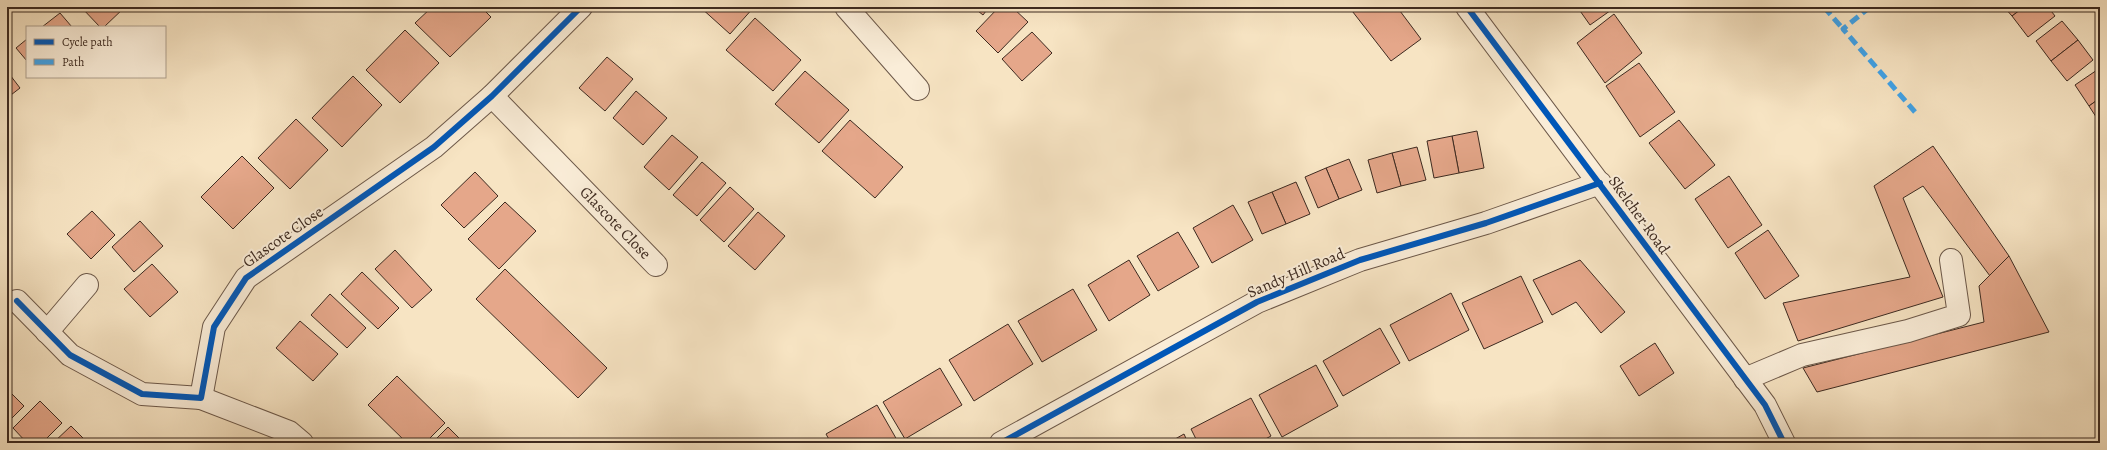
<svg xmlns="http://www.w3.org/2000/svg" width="2107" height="450" font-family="Alegreya,serif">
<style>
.building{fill:#e5a78a;stroke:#3d2a20}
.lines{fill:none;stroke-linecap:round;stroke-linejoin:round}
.minor-casing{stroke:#6c5849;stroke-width:24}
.minor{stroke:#faedd8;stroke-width:22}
.quiet{stroke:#3fa3ea;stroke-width:5;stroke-dasharray:10 5;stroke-linecap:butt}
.cycleway-casing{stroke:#faedd8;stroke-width:8}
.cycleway{stroke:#0057b8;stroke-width:6}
.labels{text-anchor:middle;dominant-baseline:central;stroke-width:4;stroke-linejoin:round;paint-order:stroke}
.street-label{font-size:16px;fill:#3d2a20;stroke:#faedd8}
</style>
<rect width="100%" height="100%" fill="#f7e4c3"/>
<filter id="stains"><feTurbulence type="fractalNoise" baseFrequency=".005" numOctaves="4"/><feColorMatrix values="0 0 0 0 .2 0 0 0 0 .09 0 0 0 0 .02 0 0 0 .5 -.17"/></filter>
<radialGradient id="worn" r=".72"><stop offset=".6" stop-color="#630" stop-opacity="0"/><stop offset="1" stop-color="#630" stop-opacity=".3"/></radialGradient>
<g class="building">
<polygon points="81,7 125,7 104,27 100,27"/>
<polygon points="432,7 481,7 491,17 450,57 415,23"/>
<polygon points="700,7 754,7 730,34"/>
<polygon points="973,7 989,7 983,15"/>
<polygon points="999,7 1012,7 1028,22 998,53 976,31"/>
<polygon points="1349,7 1397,7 1421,39 1391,61"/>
<polygon points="1580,7 1613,7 1614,8 1590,25 1578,8"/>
<polygon points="2004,7 2024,7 2012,16"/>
<polygon points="2024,7 2048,7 2055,16 2028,37 2012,16"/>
<polygon points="60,13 72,27 42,27"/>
<polygon points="1614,14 1642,53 1605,83 1577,43"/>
<polygon points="755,18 801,60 773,91 726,50"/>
<polygon points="2062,21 2078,40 2051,61 2036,41"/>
<polygon points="405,30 439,63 400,103 366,70"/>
<polygon points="1032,32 1052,53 1022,81 1002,59"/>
<polygon points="27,39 27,61 16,48"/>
<polygon points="2078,40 2093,60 2067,81 2051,61"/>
<polygon points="607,57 633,79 605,111 579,88"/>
<polygon points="1639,63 1675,112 1640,137 1606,86"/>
<polygon points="2100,68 2100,98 2089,106 2075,85"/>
<polygon points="7,71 20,88 7,98"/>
<polygon points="805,71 849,110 819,143 775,104"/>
<polygon points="353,76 382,105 342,147 312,118"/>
<polygon points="636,91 667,118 643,145 613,118"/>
<polygon points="2100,98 2100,123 2089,106"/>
<polygon points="296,119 328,150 290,189 258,158"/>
<polygon points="850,120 903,167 875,198 822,151"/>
<polygon points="1679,120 1715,165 1685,189 1649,143"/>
<polygon points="1477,131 1484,168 1459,173 1452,136"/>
<polygon points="672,135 698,157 669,190 644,167"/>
<polygon points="1452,136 1459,173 1434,178 1427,141"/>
<polygon points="1933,146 2009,256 1990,276 1923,186 1903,198 1943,297 1798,341 1783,303 1910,277 1874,186"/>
<polygon points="1417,147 1426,180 1401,186 1392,153"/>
<polygon points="1392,153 1401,186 1377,193 1368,160"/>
<polygon points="242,156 274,188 233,229 201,197"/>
<polygon points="1349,159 1362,190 1339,199 1326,168"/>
<polygon points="702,162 726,183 697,216 673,195"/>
<polygon points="1326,168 1339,199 1318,208 1305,177"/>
<polygon points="475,172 498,196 464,228 441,205"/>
<polygon points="1729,176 1762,225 1728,248 1695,199"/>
<polygon points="1296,182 1310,214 1286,224 1272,192"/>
<polygon points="730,187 754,209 724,242 700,220"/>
<polygon points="1272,192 1286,224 1262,234 1248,202"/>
<polygon points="505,202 536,231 499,269 468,239"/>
<polygon points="1233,205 1253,240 1212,263 1193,228"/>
<polygon points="92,211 115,235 91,259 67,234"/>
<polygon points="758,212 785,236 755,270 728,246"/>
<polygon points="140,221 163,246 134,272 112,247"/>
<polygon points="1768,230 1799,276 1765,299 1735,253"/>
<polygon points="1178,232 1199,267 1158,291 1137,256"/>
<polygon points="395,250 432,290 412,308 375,269"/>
<polygon points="2009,256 2049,332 1817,392 1803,368 1984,322 1979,286"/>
<polygon points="1129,260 1150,295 1109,321 1088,285"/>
<polygon points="1580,260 1625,312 1601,333 1576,302 1552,315 1533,280"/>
<polygon points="152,264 178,292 150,317 124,289"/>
<polygon points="505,269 607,368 578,398 476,299"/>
<polygon points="362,272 399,308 378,329 341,294"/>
<polygon points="1521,276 1543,322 1484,349 1462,303"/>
<polygon points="1073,289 1097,330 1042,362 1018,321"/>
<polygon points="1451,293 1469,330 1409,361 1390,325"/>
<polygon points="330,294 366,328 347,348 311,315"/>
<polygon points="300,321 338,354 313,381 276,348"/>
<polygon points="1008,324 1033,364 974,401 949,360"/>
<polygon points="1380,328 1400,363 1343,396 1323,361"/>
<polygon points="1655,343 1674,373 1639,396 1620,366"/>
<polygon points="1316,365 1338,406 1282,437 1259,395"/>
<polygon points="940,368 962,405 905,439 883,402"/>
<polygon points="397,376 445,423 425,443 407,443 368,405"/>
<polygon points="7,389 24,406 7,423"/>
<polygon points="1251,398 1271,436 1258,443 1198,443 1191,429"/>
<polygon points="40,401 62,423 42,443 27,443 13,428"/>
<polygon points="877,405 897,440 892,443 831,443 826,434"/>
<polygon points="71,426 88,443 53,443"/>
<polygon points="448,427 464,443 432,443"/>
<polygon points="1184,434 1188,443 1168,443"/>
<polygon points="816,439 818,443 810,443"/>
</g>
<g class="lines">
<defs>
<g id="minor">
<polyline points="846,7 918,89"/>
<polyline points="1467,7 1765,405 1784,443"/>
<path id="s1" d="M 492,96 L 656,265"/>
<polyline points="17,301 70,355 142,394 201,398 214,327 246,278 434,147 492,96 581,7"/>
<polyline points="47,332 87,285"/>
<polyline points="1745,379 1802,355 1908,331 1959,315 1951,260"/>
<polyline points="201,398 289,432 302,443"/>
<polyline points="1001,443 1257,302 1360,260 1486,223 1600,183"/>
</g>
</defs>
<use href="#minor" class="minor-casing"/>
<use href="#minor" class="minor"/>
<g class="quiet">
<polyline points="1824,7 1843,29"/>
<polyline points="1870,7 1843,29 1915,112"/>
</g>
<defs>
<g id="cycleway">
<polyline points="1467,7 1765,405 1784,443"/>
<polyline points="17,301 70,355 142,394 201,398 214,327 246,278 434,147 492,96 581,7"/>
<polyline points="1001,443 1257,302 1360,260 1486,223 1600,183"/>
</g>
</defs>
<use href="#cycleway" class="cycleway-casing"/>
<use href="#cycleway" class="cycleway"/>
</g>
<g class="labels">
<g class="street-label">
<text transform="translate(1639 215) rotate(54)">Skelcher Road</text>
<text stroke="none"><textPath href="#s1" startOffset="177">Glascote Close</textPath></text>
<text transform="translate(283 237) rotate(-35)">Glascote Close</text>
<text transform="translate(1296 273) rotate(-23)">Sandy Hill Road</text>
</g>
</g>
<rect width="2107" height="450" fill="none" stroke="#f7e4c3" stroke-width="24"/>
<rect x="8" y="8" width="2091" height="434" fill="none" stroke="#3d2a20" stroke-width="2"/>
<rect x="12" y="12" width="2083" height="426" fill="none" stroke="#3d2a20"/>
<rect x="26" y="26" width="140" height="52" fill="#faedd8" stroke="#ae9f8e"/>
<rect x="34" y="39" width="20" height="6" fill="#0057b8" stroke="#ae9f8e"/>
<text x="62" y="46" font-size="12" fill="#3d2a20">Cycle path</text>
<rect x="34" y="59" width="20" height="6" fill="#3fa3ea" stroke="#ae9f8e"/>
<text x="62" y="66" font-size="12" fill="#3d2a20">Path</text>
<rect width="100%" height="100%" filter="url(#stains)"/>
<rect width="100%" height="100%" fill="url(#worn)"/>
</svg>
